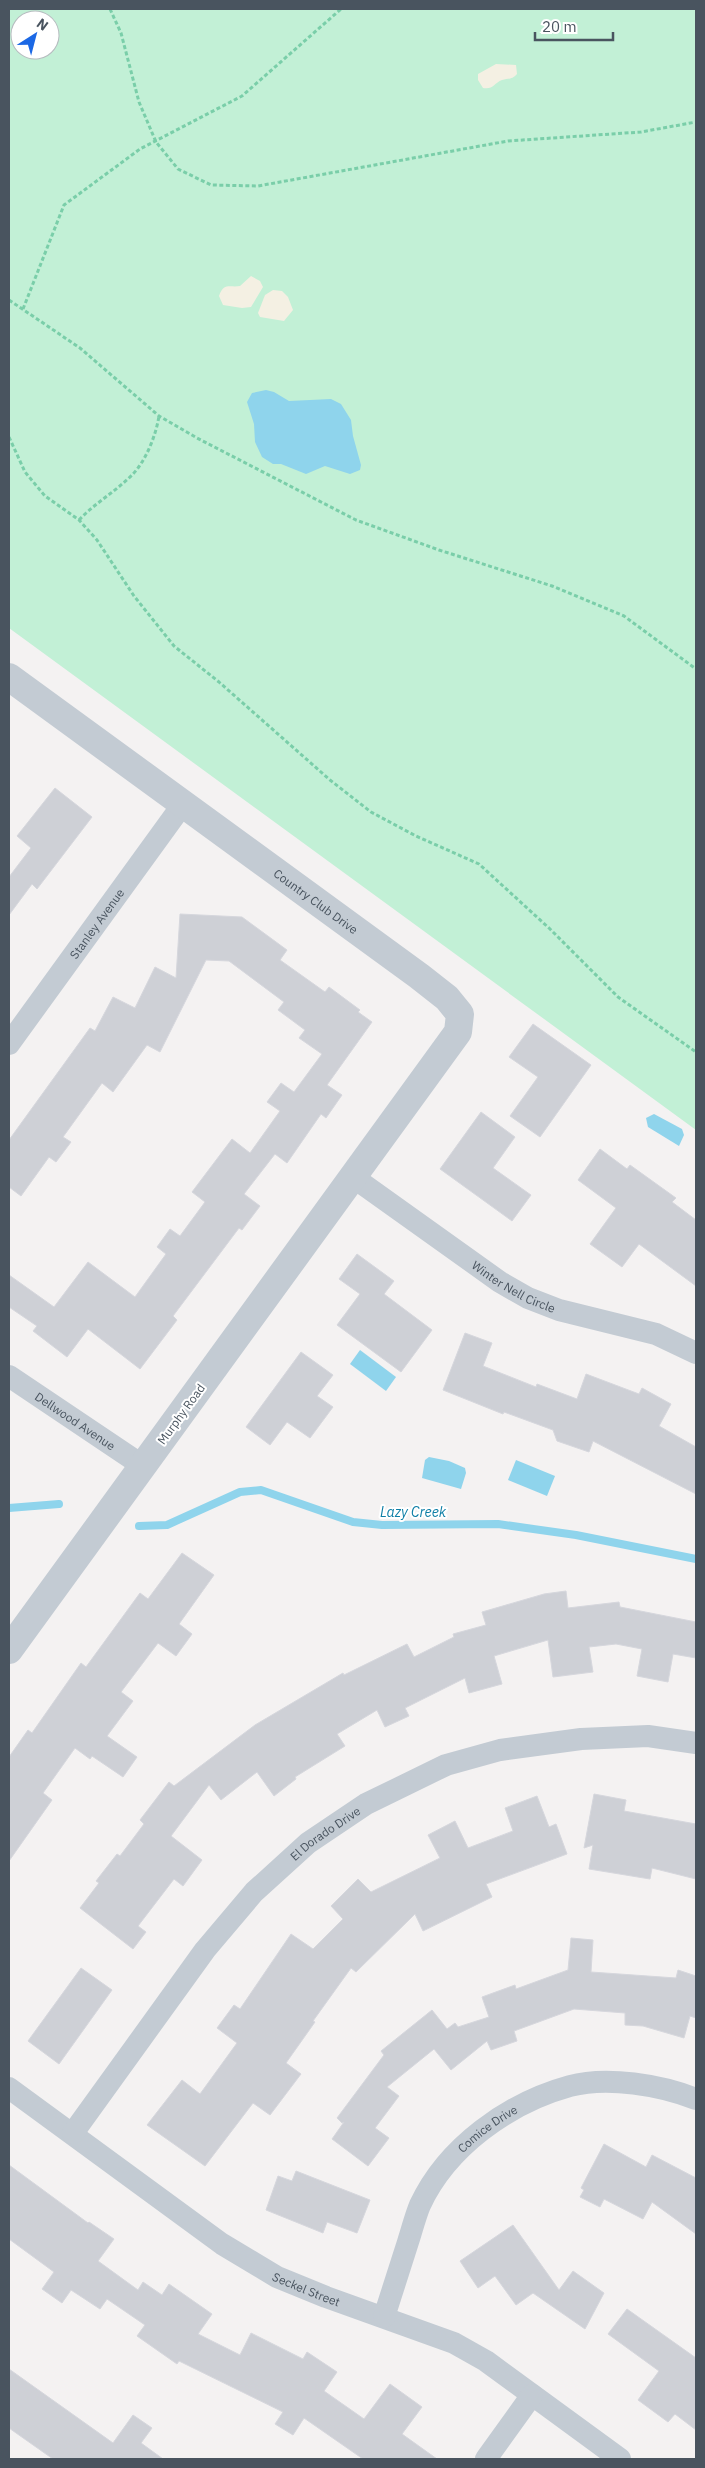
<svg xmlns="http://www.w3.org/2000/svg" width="705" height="2468" font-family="'IBM Plex Sans',sans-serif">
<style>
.green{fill:#c2f0d6;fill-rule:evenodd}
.sand{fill:#f4f0e3}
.water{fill:#8fd4ec}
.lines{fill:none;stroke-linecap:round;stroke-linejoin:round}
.stream{stroke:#8fd4ec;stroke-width:8}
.building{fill:#ced0d6;stroke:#d6d7dd}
.path{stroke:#7acea9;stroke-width:3;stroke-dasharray:4 2.5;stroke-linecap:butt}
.minor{stroke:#c3cbd3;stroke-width:22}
.tertiary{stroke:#c3cbd3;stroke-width:28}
.labels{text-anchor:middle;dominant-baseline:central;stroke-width:4;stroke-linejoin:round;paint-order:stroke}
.street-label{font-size:12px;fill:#49545f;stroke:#fff}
.water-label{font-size:14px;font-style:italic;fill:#0d7ea6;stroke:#fff}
</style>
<rect width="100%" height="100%" fill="#f4f2f2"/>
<path class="green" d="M 9,9 L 696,9 L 696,1130 L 9,628 ZM 20,20 L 50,20 L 50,50 L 20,50 Z"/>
<g class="sand">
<path d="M 496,64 L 516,65 L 517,74 C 512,80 508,78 502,80 C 494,83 493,90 483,88 L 478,80 L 478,74 Z"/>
<path d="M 251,276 L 260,281 L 263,287 L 251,307 L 242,308 L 223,305 L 219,296 C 224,282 230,288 240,286 Z"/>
<polygon points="273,290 282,291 288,297 293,310 284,321 260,317 258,313 265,295"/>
</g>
<g class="water">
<polygon points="266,390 274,392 289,401 331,399 341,404 351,420 353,436 361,465 360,470 350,474 325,466 306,474 281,464 273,464 262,457 255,442 254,424 247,402 252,393"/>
<polygon points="654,1114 682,1129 684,1135 679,1146 648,1127 646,1118"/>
<polygon points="360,1350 396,1377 386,1391 350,1364"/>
<polygon points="429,1457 449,1461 465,1468 466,1473 461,1489 422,1478 425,1460"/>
<polygon points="516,1460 555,1476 547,1496 508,1480"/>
</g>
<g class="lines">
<g class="stream">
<polyline points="9,1508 59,1504"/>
<polyline points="139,1526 167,1525 240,1492 261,1490 353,1522 382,1525 498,1524 576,1535 696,1559"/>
</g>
</g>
<g class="building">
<polygon points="55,788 92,817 37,889 32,884 9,915 9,877 31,848 17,836"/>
<polygon points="180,914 242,917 287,950 280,960 325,992 329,987 360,1010 358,1012 372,1022 327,1085 342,1095 326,1118 321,1114 287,1163 275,1154 244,1194 260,1206 242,1230 239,1228 173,1316 177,1320 140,1369 88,1329 67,1357 33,1331 37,1326 9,1307 9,1275 54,1307 88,1262 135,1297 166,1254 157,1247 170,1229 180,1236 205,1202 192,1192 232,1139 250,1153 280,1111 267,1102 281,1083 294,1092 322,1054 299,1038 305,1030 278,1010 284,1002 229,961 206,960 160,1052 147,1045 113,1092 102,1083 63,1137 71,1142 56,1162 49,1157 21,1196 9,1187 9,1140 90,1028 95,1031 113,997 135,1008 155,967 176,978"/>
<polygon points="533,1024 591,1065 540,1137 510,1116 538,1077 509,1057"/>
<polygon points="481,1112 515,1137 493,1168 531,1195 512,1221 440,1169"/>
<polygon points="600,1149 627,1169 630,1165 676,1198 672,1202 696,1220 696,1286 639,1244 622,1267 590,1244 616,1208 578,1180"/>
<polygon points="357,1254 394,1281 384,1294 432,1330 401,1372 337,1325 360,1294 339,1279"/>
<polygon points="465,1333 492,1343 483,1366 536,1387 537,1384 577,1399 586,1374 639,1394 642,1388 671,1404 659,1426 696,1447 696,1494 593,1441 589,1452 557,1441 553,1430 504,1412 503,1414 443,1390"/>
<polygon points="301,1352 333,1375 317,1396 333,1407 310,1438 287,1422 270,1445 246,1427"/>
<polygon points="182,1553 214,1575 179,1624 192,1634 176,1656 158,1643 121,1692 133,1701 107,1736 137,1757 123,1777 92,1756 90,1759 75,1748 43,1793 52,1800 9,1861 9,1757 28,1730 32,1733 81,1663 86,1667 140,1593 148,1599"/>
<polygon points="566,1591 568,1608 619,1602 620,1607 696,1622 696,1658 673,1654 668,1682 637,1676 642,1649 616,1644 589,1647 593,1672 553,1677 548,1640 494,1656 502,1684 469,1693 465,1678 405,1708 409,1716 385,1727 377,1710 337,1734 345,1746 295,1777 296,1779 274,1796 257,1772 221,1800 209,1785 171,1836 202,1860 183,1886 174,1879 138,1926 146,1932 133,1949 80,1908 99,1883 96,1881 117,1854 120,1856 144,1824 140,1820 169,1782 174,1786 255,1725 343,1673 344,1675 407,1644 414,1657 454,1637 453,1634 486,1625 482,1612 544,1594"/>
<polygon points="594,1794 626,1800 624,1811 696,1824 696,1879 652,1868 650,1879 589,1869 593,1845 584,1848"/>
<polygon points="537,1796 549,1827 556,1824 567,1854 486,1884 492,1897 423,1931 415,1914 356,1972 351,1968 313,2021 315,2022 286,2063 301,2074 270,2115 253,2103 205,2166 147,2125 182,2080 200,2094 237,2043 217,2028 234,2005 240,2009 291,1934 313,1949 343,1919 331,1906 358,1879 371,1892 440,1858 428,1835 455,1821 468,1848 513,1831 505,1808"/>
<polygon points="571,1938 593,1940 591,1972 676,1978 678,1970 696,1976 696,2018 690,2016 684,2038 643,2026 625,2025 625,2013 574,2009 514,2031 517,2041 491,2050 487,2041 451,2070 434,2049 387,2087 399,2096 375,2128 389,2138 368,2166 332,2139 344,2122 342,2123 337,2118 384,2055 381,2051 432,2010 447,2029 455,2023 458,2027 489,2017 482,1997 515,1985 516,1989 568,1970"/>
<polygon points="81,1968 112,1990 59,2064 28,2041"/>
<polygon points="604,2144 646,2167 652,2155 696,2178 696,2234 652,2202 643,2219 604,2199 600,2207 580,2197 584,2190 581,2188"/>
<polygon points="9,2165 88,2223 89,2222 114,2239 98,2261 138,2290 143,2282 162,2295 169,2284 212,2314 198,2334 240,2355 251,2333 303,2359 307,2352 337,2372 324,2391 364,2419 390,2384 422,2407 402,2434 437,2459 363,2459 304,2418 293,2435 275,2424 283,2412 179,2361 177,2364 137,2336 145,2325 107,2299 100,2309 71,2290 62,2303 42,2289 54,2272 9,2239"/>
<polygon points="296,2171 370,2200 357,2233 327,2222 323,2233 266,2210 278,2176 292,2181"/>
<polygon points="513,2225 559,2290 573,2271 604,2293 585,2329 533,2293 516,2305 495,2276 478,2288 460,2261"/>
<polygon points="627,2309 696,2358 696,2430 675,2414 668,2422 638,2400 659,2371 608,2334"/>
<polygon points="9,2369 113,2443 133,2415 152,2428 141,2443 163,2459 53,2459 9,2428"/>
</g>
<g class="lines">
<g class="path">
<polyline points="110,9 121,33 139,102 156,142 178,169 211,185 258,186 508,141 641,132 696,122"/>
<polyline points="9,300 80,348 159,416 197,438 356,520 439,550 552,586 624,616 696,669"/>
<polyline points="23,309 64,205 140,149 242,96 341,9"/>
<polyline points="9,437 25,472 45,496 79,520 97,540 134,596 174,646 219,682 330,780 371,812 416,836 479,864 550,929 618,997 696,1052"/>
<path d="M 79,520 C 95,503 115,492 132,475 C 146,461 156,435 159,416"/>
</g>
<g class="minor">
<path id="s1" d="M 9,1044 L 183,804"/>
<path id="s2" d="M 353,1177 L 500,1282 L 528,1298 L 559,1310 L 656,1334 L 696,1353"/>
<path id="s3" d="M 9,1376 L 143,1466"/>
<path id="s4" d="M 9,2088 L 222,2244 L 277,2277 L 326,2297 L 454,2343 L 486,2361 L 620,2459"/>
<path id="s5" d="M 73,2133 L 205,1950 L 254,1892 L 308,1843 L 366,1804 L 446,1765 L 500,1750 L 581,1739 L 648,1736 L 696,1743"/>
<path id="s6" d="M 384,2317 C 392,2292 400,2267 408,2242 C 412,2230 415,2217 420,2205 C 447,2147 508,2103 570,2086 C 607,2076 661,2085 696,2099"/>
<polyline points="486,2459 532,2395"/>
</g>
<path class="tertiary" id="s7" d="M 9,677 L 419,976 L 447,998 L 460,1014 L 458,1032 L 9,1650"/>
</g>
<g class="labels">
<g class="street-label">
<text stroke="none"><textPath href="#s7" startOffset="380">Country Club Drive</textPath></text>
<text stroke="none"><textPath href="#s1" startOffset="149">Stanley Avenue</textPath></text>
<text stroke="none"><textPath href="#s2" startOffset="195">Winter Nell Circle</textPath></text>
<text transform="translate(181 1414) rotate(-54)">Murphy Road</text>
<text stroke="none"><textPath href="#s3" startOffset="80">Dellwood Avenue</textPath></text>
<text stroke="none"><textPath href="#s5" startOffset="394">El Dorado Drive</textPath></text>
<text stroke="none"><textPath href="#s6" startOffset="221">Comice Drive</textPath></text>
<text stroke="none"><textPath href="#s4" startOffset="360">Seckel Street</textPath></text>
</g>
<g class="water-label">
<text x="413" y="1512">Lazy Creek</text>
</g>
</g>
<rect width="705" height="2468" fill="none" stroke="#49545f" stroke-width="20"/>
<g transform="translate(35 35) rotate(36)"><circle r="24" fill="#ffffff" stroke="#b6bbbf"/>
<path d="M0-4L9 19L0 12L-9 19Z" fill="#1b68e5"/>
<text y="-8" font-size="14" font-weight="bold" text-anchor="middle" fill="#49545f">N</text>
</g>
<path d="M535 32v8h78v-8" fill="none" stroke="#49545f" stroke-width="2.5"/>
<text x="542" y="32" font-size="15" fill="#49545f" stroke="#ffffff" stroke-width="4" paint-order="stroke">20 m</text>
</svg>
